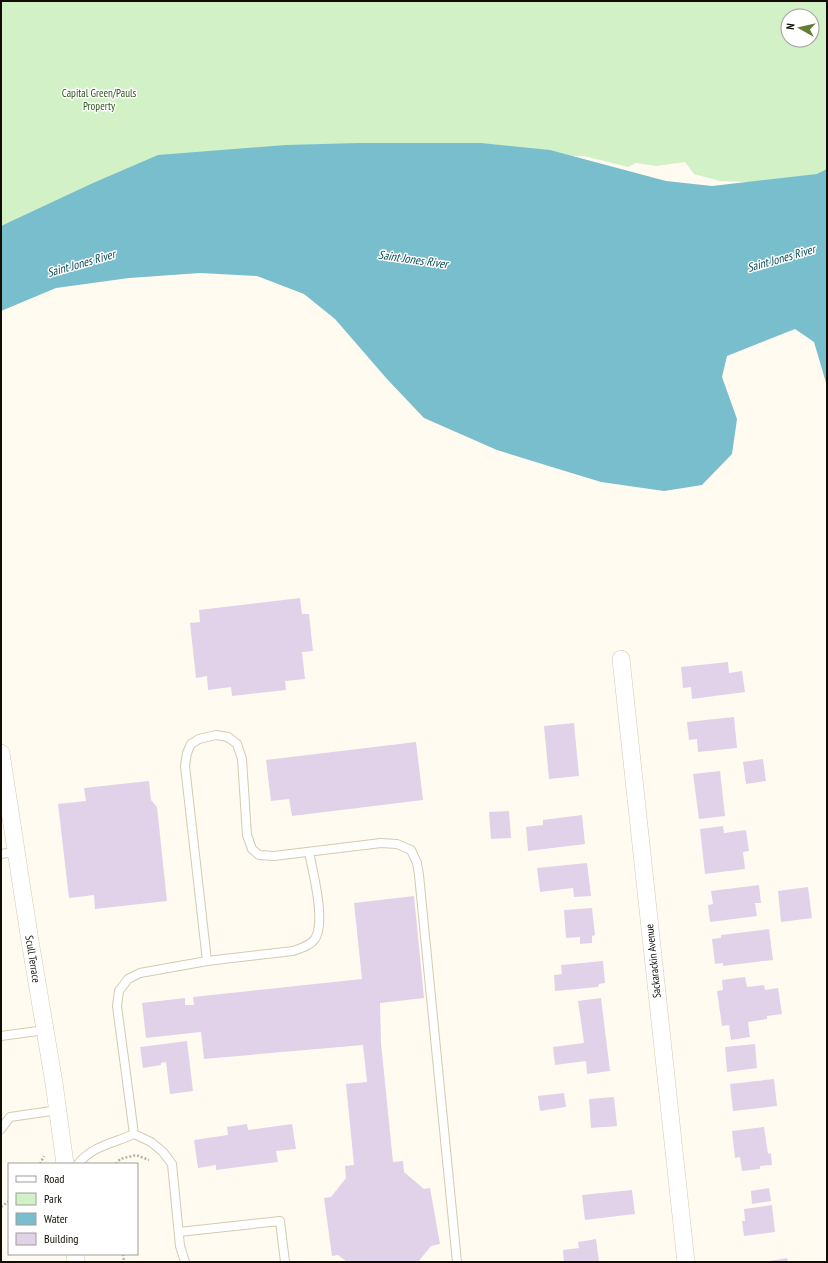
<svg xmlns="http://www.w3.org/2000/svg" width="828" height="1263" font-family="'PT Sans Narrow',sans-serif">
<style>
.green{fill:#d2f1c7;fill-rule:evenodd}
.water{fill:#78becc}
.building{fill:#e1d2e9}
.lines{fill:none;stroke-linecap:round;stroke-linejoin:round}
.service-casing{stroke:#d4cab1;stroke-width:10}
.minor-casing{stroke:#d4cab1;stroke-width:18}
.path{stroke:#b6b2a8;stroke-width:2.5;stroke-dasharray:2 2;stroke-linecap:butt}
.service{stroke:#fff;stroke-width:8}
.minor{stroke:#fff;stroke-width:17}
.labels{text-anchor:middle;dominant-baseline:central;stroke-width:3;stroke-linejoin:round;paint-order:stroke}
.park-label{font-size:11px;fill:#2a5416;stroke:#fff}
.street-label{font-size:11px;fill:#110d05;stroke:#fff}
.water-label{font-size:12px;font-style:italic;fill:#0c4c56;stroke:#fff}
</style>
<rect width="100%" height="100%" fill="#fffbf0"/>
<path class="green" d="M 1,1 L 827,1 L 827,180 L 812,184 L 720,181 L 694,174 L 685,162 L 656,166 L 636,163 L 628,167 L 584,156 L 496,156 L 432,143 L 403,157 L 1,240 ZM 788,16 L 812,16 L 812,40 L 788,40 Z"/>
<polygon class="water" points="359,143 481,143 550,150 666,181 712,186 817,174 827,169 827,386 814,342 795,329 727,356 722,377 737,419 732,454 702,485 664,491 601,482 565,471 497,450 424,418 387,379 335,319 304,294 257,276 200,273 129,278 56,288 1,311 1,226 93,183 158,155 286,145"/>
<g class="building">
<polygon points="300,598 302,614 309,614 313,651 302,652 305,679 285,681 286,690 232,696 231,687 208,690 207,676 196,678 190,623 200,622 199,610"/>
<polygon points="728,662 729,673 742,671 745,692 692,699 691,687 683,688 681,667"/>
<polygon points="734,717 737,748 698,752 697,739 689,740 687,722"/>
<polygon points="574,723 579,776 549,779 544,726"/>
<polygon points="416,742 423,800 292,816 289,799 271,801 266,760"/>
<polygon points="763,759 766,781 746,784 743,762"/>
<polygon points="720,771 725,816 699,819 693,774"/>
<polygon points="149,781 151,800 157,807 167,901 95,909 94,895 69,898 58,804 86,801 84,788"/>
<polygon points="509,811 511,838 491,839 489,812"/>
<polygon points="582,815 585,844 528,851 526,827 543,825 543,820"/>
<polygon points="723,826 724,833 746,830 749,851 743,852 745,869 705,874 700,829"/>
<polygon points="587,863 591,896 574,897 573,888 540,892 537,868"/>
<polygon points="759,885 761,903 755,903 757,916 710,922 708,905 713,904 711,891"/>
<polygon points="808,887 812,918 781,922 778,891"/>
<polygon points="414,896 424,998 380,1003 381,1043 393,1162 403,1161 404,1172 424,1189 430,1188 440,1244 431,1246 418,1262 347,1262 338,1255 332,1256 324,1198 331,1197 346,1178 345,1166 354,1165 346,1084 367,1082 363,1045 204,1059 201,1032 146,1038 142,1003 185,998 185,1005 194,1005 193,997 362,979 354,903"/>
<polygon points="592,908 595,935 592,936 592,943 580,944 580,937 566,938 564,910"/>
<polygon points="769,929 773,960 723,966 723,963 715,964 712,939 721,938 721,935"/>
<polygon points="603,961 605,983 599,984 598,987 555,991 554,975 562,974 561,965"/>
<polygon points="745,977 747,987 764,985 765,990 778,988 782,1014 767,1016 767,1019 748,1022 750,1037 731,1040 729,1025 722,1026 717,991 723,990 722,980"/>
<polygon points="601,998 610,1071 587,1074 586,1061 555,1065 553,1047 584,1043 578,1001"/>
<polygon points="187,1041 193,1091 170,1094 166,1062 161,1063 161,1065 143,1068 140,1047"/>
<polygon points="755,1044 757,1068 727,1072 725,1047"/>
<polygon points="774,1079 777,1106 733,1111 730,1084"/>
<polygon points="564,1093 566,1107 540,1111 538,1096"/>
<polygon points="614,1097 617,1126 591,1128 589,1099"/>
<polygon points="247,1124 248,1130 292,1124 296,1149 276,1151 278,1162 216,1170 216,1165 198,1168 194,1140 228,1135 227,1127"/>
<polygon points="764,1127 768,1154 771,1153 772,1165 760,1166 760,1169 742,1171 740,1157 735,1158 732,1131"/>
<polygon points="769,1188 771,1201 752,1204 751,1191"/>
<polygon points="632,1190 635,1214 585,1220 582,1195"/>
<polygon points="772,1205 775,1232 744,1236 742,1221 745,1221 744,1209"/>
<polygon points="596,1239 599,1262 564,1262 563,1250 579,1248 578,1242"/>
<polygon points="787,1258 788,1262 769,1262 769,1261"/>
</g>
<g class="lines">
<defs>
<g id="service">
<polyline points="1,854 16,852"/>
<path d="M 207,961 L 293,951 C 301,948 310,946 315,939 C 326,921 313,873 309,852"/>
<polyline points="1,1036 45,1030"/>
<polyline points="1,1129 10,1117 58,1110"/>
<path d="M 78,1164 C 92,1146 114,1143 134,1134"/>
<polyline points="179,1232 280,1221 285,1262"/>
<polyline points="185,1262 180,1246 172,1164 163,1152 151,1142 134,1134 117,1006 119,991 128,979 140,973 207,961 185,766 187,753 191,744 199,739 216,735 228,737 237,744 242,759 247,835 252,849 259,855 274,856 381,843 397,844 411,850 417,863 419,875 457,1262"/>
</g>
<g id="minor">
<polyline points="621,659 686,1262"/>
<polyline points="1,753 30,941 54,1083 65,1164"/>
<polyline points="75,1254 76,1262"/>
</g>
</defs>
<use href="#service" class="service-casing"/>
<use href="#minor" class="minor-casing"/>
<g class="path">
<polyline points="40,1164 44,1156"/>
<polyline points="116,1164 120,1159 136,1155 149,1160"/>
<polyline points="1,1207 9,1201"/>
<polyline points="123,1254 124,1262"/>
</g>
<use href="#service" class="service"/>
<use href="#minor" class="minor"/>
</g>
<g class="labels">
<g class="park-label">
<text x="99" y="93">Capital Green/Pauls<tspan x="99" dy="13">Property</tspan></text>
</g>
<g class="street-label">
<text transform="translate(33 959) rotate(81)">Scull Terrace</text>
<text transform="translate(653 961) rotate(-96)">Sackarackin Avenue</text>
</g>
<g class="water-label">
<text transform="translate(781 258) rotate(-16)">Saint Jones River</text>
<text transform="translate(413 259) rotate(8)">Saint Jones River</text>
<text transform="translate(81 263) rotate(-16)">Saint Jones River</text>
</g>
</g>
<rect width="828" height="1263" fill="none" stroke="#110d05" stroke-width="4"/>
<rect x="8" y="1163" width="130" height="92" fill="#ffffff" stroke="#a09e9b"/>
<rect x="16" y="1176" width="20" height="6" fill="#ffffff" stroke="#a09e9b"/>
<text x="44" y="1183" font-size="12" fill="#110d05">Road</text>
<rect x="16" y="1193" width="20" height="12" fill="#d2f1c7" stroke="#a09e9b"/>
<text x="44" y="1203" font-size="12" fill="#110d05">Park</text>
<rect x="16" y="1213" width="20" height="12" fill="#78becc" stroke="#a09e9b"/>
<text x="44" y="1223" font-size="12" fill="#110d05">Water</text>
<rect x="16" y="1233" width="20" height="12" fill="#e1d2e9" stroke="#a09e9b"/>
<text x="44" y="1243" font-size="12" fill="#110d05">Building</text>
<g transform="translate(800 28) rotate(278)"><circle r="19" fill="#ffffff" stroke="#a09e9b"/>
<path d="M0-3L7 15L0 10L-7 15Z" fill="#637d31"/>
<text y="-6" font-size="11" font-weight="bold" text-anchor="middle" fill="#110d05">N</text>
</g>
</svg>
